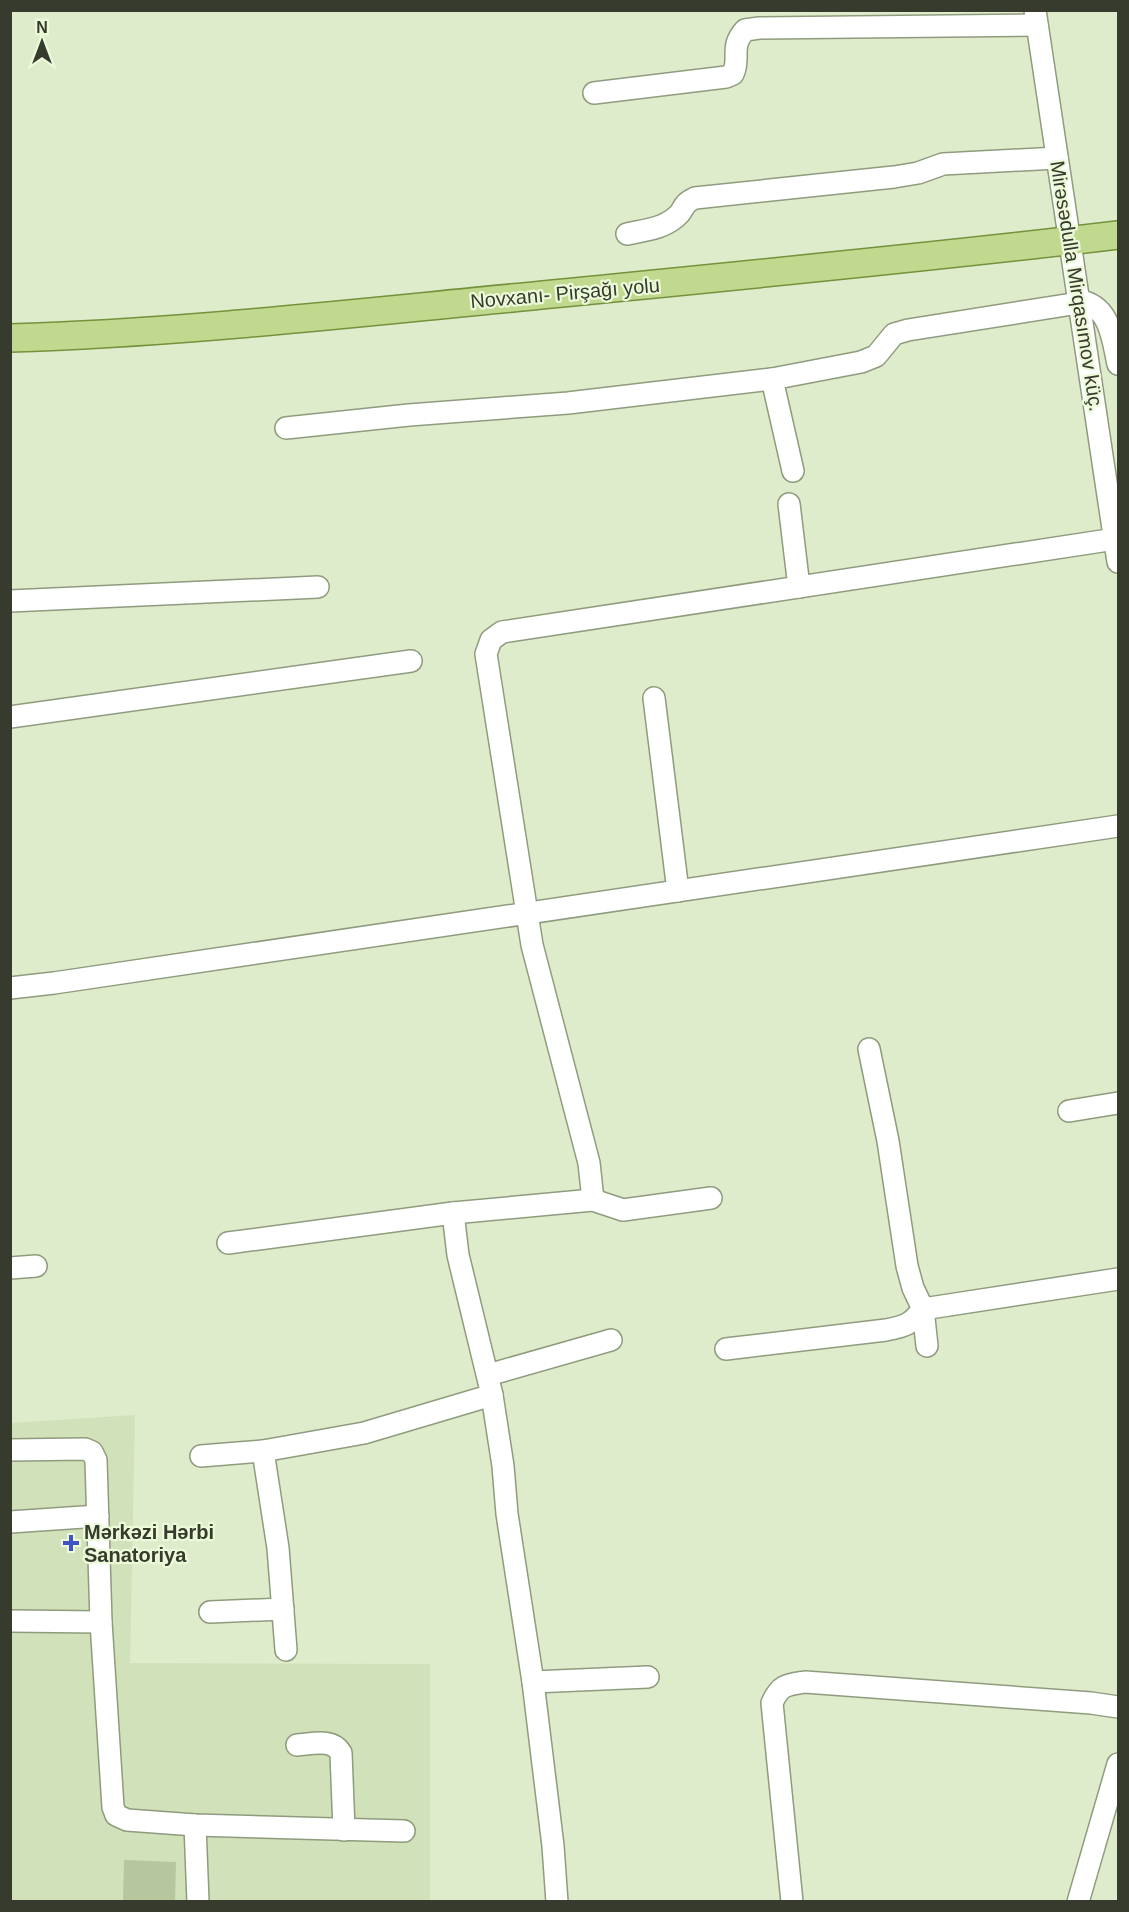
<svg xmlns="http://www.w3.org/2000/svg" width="1129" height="1912" font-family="Arial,sans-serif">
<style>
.built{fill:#d1e1b9}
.green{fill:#b6c79d}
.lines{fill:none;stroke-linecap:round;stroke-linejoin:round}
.minor-casing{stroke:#8f9b7d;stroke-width:24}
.major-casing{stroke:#74913b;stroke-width:30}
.minor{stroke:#fff;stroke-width:21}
.major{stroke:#c0d98e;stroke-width:27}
.poi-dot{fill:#4152c5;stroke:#ecfad9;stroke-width:2}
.labels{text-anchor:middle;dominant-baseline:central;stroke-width:4.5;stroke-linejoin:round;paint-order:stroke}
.street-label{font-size:20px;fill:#363b2e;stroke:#ecfad9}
.poi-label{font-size:20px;font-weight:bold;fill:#363b2e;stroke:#ecfad9;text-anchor:start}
</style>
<rect width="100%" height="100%" fill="#dfeccc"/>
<polygon class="built" points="135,1415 130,1663 430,1664 430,1901 11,1902 11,1423"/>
<polygon class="green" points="124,1860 176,1862 175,1901 123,1901"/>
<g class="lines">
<defs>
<g id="minor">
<polyline points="1035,10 1118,562"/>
<path d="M 594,93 L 726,77 L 733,74 C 741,57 729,48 745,30 L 759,28 L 1037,25"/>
<path d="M 627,234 C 645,230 662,229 676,217 C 686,209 680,205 695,198 L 894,177 L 918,173 L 943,164 L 1057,158"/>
<polyline points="772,379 793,471"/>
<path d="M 286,428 L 409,415 L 568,403 L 772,379 L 861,362 L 876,356 L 894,334 L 908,330 L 1085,302 C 1111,310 1113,342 1118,364"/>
<polyline points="789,504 799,587"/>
<polyline points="10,601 318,587"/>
<polyline points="654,698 678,891"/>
<polyline points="10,717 411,661"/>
<polyline points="10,988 54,983 1118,826"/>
<polyline points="869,1049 888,1141 907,1266 913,1288 923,1309 927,1346"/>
<polyline points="1069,1111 1118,1103"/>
<polyline points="593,1200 589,1163 532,945 486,654 491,640 502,632 1115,539"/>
<polyline points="453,1213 458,1255 492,1395 503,1466 507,1514 533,1682 553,1846 557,1902"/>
<polyline points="228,1243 453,1213 593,1200 623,1210 711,1198"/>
<polyline points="10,1268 36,1266"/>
<path d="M 726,1349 L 886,1330 C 906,1326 910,1325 923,1309 L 1118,1279"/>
<polyline points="488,1375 611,1340"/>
<polyline points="10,1450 85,1449 92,1452 96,1460 101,1622 113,1807 116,1815 127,1820 195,1825 404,1831"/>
<polyline points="201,1456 263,1451"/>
<polyline points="10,1522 98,1516"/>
<polyline points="210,1612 283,1609"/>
<polyline points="10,1621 101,1622"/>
<polyline points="286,1650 278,1548 263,1451 364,1433 492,1395"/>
<polyline points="533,1682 648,1677"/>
<path d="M 297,1745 C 312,1744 333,1738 341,1753 L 344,1830"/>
<polyline points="195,1825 198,1902"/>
<path d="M 792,1902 L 772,1703 C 780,1685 786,1685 805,1682 L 1091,1703 L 1118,1707"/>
<polyline points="1078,1902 1118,1764"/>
</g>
<path id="major" d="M 10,338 C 178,333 345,314 512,298 C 714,278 917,259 1118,235"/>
</defs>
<use href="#minor" class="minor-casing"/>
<use href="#major" class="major-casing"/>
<use href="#minor" class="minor"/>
<use href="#major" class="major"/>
</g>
<path class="poi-dot" d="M68 1534h6v6h6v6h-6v6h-6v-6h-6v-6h6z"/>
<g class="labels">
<g class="street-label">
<text transform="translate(1077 286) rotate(81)">Mirəsədulla Mirqasımov küç.</text>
<text transform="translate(565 293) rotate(-5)">Novxanı- Pirşağı yolu</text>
</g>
<g class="poi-label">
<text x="84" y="1532">Mərkəzi Hərbi<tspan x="84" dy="23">Sanatoriya</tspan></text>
</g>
</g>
<rect width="1129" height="1912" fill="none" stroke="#363b2e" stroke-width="24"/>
<g transform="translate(42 42)" stroke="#ecfad9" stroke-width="4.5" paint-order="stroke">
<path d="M0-4.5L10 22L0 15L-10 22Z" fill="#363b2e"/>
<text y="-9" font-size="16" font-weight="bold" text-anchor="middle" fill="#363b2e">N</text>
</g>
</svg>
